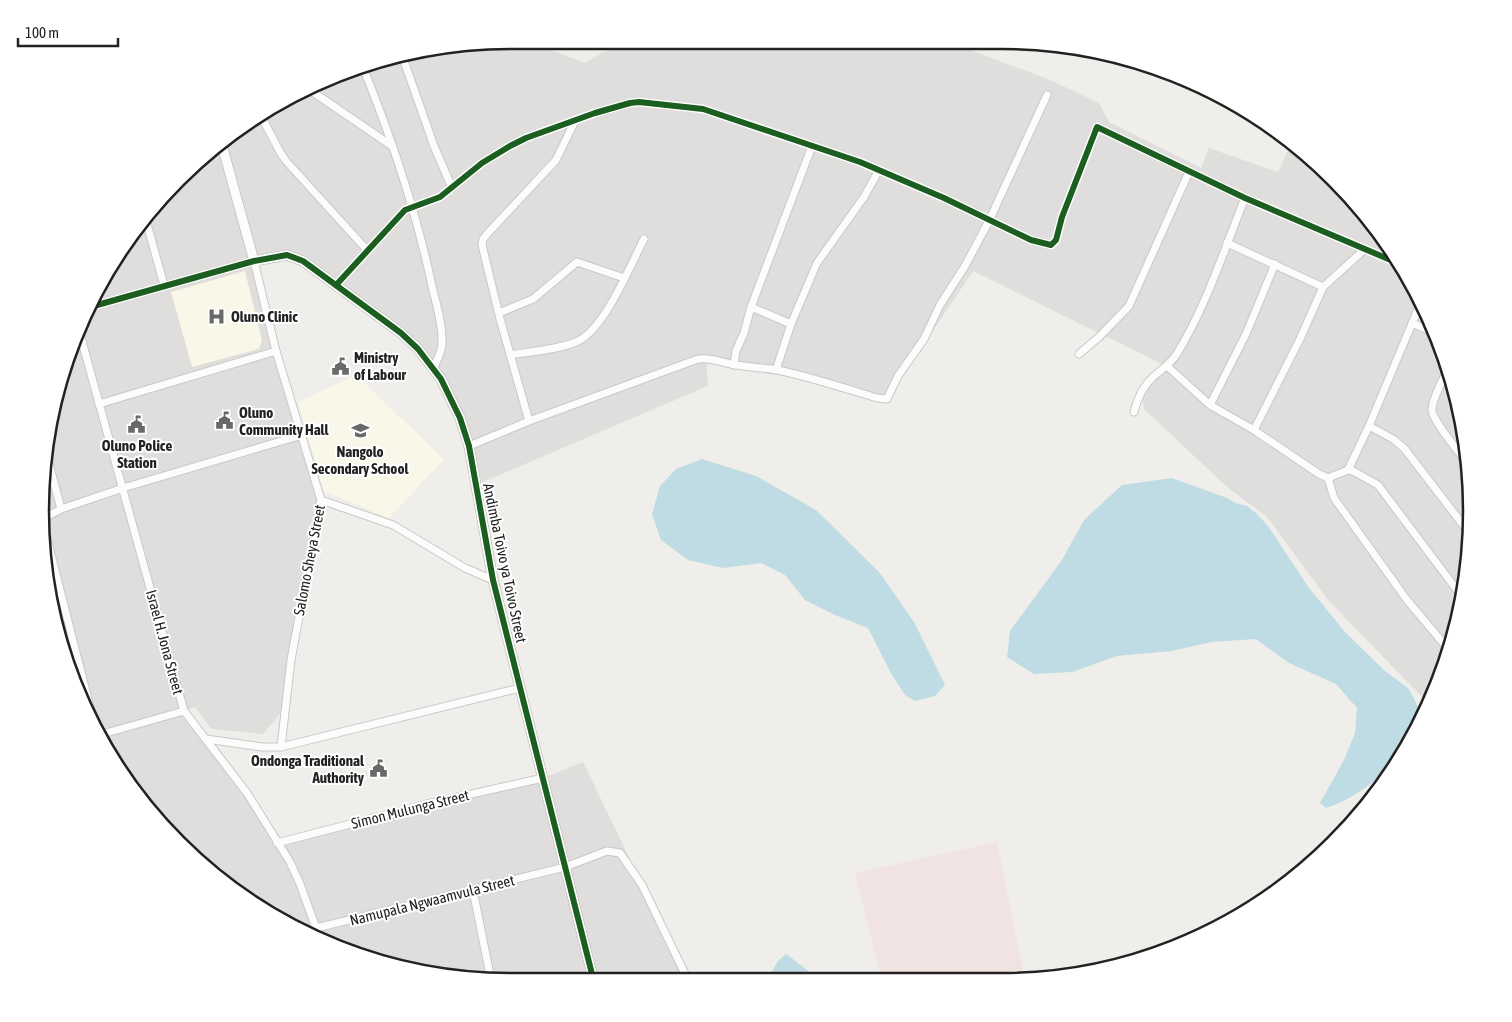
<svg xmlns="http://www.w3.org/2000/svg" width="1512" height="1022" font-family="'Asap Condensed',sans-serif">
<style>
.residential{fill:#dfdedc}
.commercial{fill:#f1e3e1}
.education{fill:#f8f7e8}
.water{fill:#bfdbe3}
.lines{fill:none;stroke-linecap:round;stroke-linejoin:round}
.minor-casing{stroke:#c9c8c7;stroke-width:9}
.tertiary-casing{stroke:#c9c8c7;stroke-width:11}
.minor{stroke:#fdfcfc;stroke-width:7}
.tertiary{stroke:#fdfcfc;stroke-width:9}
.cycleway-casing{stroke:#fff;stroke-width:9}
.cycleway{stroke:#1b5e20;stroke-width:6}
.labels{text-anchor:middle;dominant-baseline:central;stroke-width:4;stroke-linejoin:round;paint-order:stroke}
.poi-label{font-size:15px;font-weight:bold;fill:#222;stroke:#fff;text-anchor:start}
.street-label{font-size:15px;fill:#222;stroke:#fff}
.rim{fill:none;stroke:#222;stroke-width:2.5}
</style>
<rect width="100%" height="100%" fill="#f0eeeb"/>
<polygon class="residential" points="511,40 534,40 541,46 585,63 602,53 635,40 933,40 957,45 1048,79 1099,103 1109,122 1201,168 1209,148 1278,172 1290,146 1334,178 1392,249 1436,330 1463,419 1472,511 1463,603 1436,691 1429,704 1328,600 1267,517 1226,486 1144,409 1142,392 1166,366 973,271 887,399 818,380 706,358 708,386 476,485 460,418 418,349 294,257 254,261 321,500 285,708 263,734 211,729 195,707 184,711 206,739 278,843 543,778 583,762 689,982 511,982 419,973 302,933 178,844 103,746 93,719 44,528 41,480 76,331 138,224 249,120 360,65"/>
<polygon class="commercial" points="997,842 1025,980 1001,982 882,982 855,873"/>
<g class="education">
<polygon points="245,271 262,340 259,349 192,367 171,292"/>
<polygon points="356,375 444,459 389,518 324,491 298,402"/>
</g>
<g class="water">
<polygon points="702,459 756,476 816,510 879,572 914,622 945,685 935,696 915,701 905,695 892,675 868,628 835,615 805,600 785,575 761,563 723,568 688,560 661,540 652,514 660,486 676,469"/>
<path d="M 1172,478 L 1227,498 L 1235,503 L 1247,506 L 1257,514 L 1268,526 L 1309,588 L 1345,632 L 1385,671 L 1409,689 L 1420,711 C 1418,718 1417,727 1413,734 C 1396,767 1362,796 1326,808 L 1320,803 L 1344,760 L 1355,733 L 1357,708 L 1336,684 L 1289,663 L 1256,639 L 1211,642 L 1172,651 L 1117,656 L 1072,672 L 1034,674 L 1007,657 L 1010,631 L 1062,560 L 1084,520 L 1122,485 Z"/>
<polygon points="786,954 823,982 766,982 778,961"/>
</g>
<g class="lines">
<defs>
<g id="minor">
<polyline points="403,58 434,146 452,188"/>
<path d="M 362,65 C 391,136 416,211 432,286 C 436,304 443,324 442,343 C 442,352 437,359 434,368"/>
<polyline points="310,90 392,146"/>
<polyline points="260,114 280,152 286,161 367,250"/>
<polyline points="145,217 164,285"/>
<polyline points="1227,243 1323,287"/>
<polyline points="337,284 405,210 440,197 482,163 510,146 526,138 595,113 630,103 639,102 703,109 860,162 944,198 1031,240 1051,245 1056,240 1062,217 1097,127 1245,198 1400,264"/>
<polyline points="90,307 254,261 276,351 321,500 291,660 281,747"/>
<polyline points="751,307 791,324"/>
<polyline points="499,313 533,299 577,262 624,278"/>
<polyline points="1412,323 1437,334"/>
<polyline points="78,327 184,711 247,793 290,862 300,884 316,928"/>
<polyline points="1079,354 1099,337 1129,306 1189,172"/>
<path d="M 510,355 C 529,352 562,349 578,341 C 605,328 630,266 644,239"/>
<polyline points="734,365 736,351 744,333 751,307 812,146"/>
<polyline points="1167,366 1210,405 1254,430 1319,474 1328,478 1348,470 1353,471 1378,485 1463,598"/>
<path d="M 1448,369 C 1443,379 1432,399 1432,410 C 1432,420 1460,453 1467,463"/>
<polyline points="776,370 791,324 817,263 864,197 879,170"/>
<polyline points="99,404 276,351"/>
<polyline points="1210,405 1246,334 1275,264"/>
<path d="M 1134,412 C 1137,399 1144,385 1154,376 C 1163,368 1172,363 1178,352 C 1207,304 1224,250 1245,198"/>
<polyline points="529,421 500,319 482,245 483,239 488,233 556,160 575,121"/>
<polyline points="1369,426 1393,439 1404,448 1470,534"/>
<polyline points="1254,430 1300,339 1323,287 1365,249"/>
<path d="M 469,446 L 529,421 L 698,359 C 713,357 722,363 736,365 C 749,367 764,368 777,370 C 811,377 844,388 877,398 L 887,399 L 898,376 L 924,339 L 940,305 L 965,266 L 989,221 L 1047,95"/>
<polyline points="47,456 61,509 123,488 302,435"/>
<polyline points="1348,470 1369,426 1421,302"/>
<polyline points="1328,478 1334,498 1407,600 1449,650"/>
<polyline points="321,500 393,525 465,568 493,580"/>
<polyline points="44,523 48,516 61,509"/>
<polyline points="44,527 93,719"/>
<polyline points="99,735 184,711"/>
<polyline points="206,739 262,747 281,747 520,688"/>
<polyline points="277,843 427,804 543,778"/>
<polyline points="473,890 491,980"/>
<polyline points="300,932 565,867 607,851 620,853 642,885 689,982"/>
<polyline points="479,979 490,976"/>
</g>
<polyline id="tertiary" points="222,145 254,261 287,255 303,261 401,333 418,349 441,379 460,418 469,446 493,580 594,982"/>
</defs>
<use href="#minor" class="minor-casing"/>
<use href="#tertiary" class="tertiary-casing"/>
<use href="#minor" class="minor"/>
<use href="#tertiary" class="tertiary"/>
<defs>
<g id="cycleway">
<polyline points="337,284 405,210 440,197 482,163 510,146 526,138 595,113 630,103 639,102 703,109 860,162 944,198 1031,240 1051,245 1056,240 1062,217 1097,127 1245,198 1400,264"/>
<polyline points="90,307 254,261 287,255 303,261 401,333 418,349 441,379 460,418 469,446 493,580 594,982"/>
</g>
</defs>
<use href="#cycleway" class="cycleway-casing"/>
<use href="#cycleway" class="cycleway"/>
</g>
<defs>
<symbol id="hospital-bare" viewBox="-9 -9 18 18"><path d="M-5-5h3v3.5h4V-5h3V5h-3V1.5h-4V5h-3Z" fill="#6a6968" stroke="#fff" stroke-width="2.5" paint-order="stroke"/></symbol>
<symbol id="civic-bare" viewBox="-9 -9 18 18"><path d="M-.6-6.5H3V-4.5H.6V-3L4-1V1h2V6H-6V1h2V-1L-.6-3ZM-1.2 2.5V6h2.4V2.5Z" fill="#6a6968" stroke="#fff" stroke-width="2.5" paint-order="stroke"/></symbol>
<symbol id="school-bare" viewBox="-9 -9 18 18"><path d="M0-5L7-2L0 1L-7-2ZM-4 1L0 2.5L4 1V4Q0 6-4 4Z" fill="#6a6968" stroke="#fff" stroke-width="2.5" paint-order="stroke"/></symbol>
</defs>
<g fill-rule="evenodd">
<use href="#hospital-bare" x="204" y="304" width="25" height="25"/>
<use href="#civic-bare" x="328" y="354" width="25" height="25"/>
<use href="#civic-bare" x="212" y="408" width="25" height="25"/>
<use href="#civic-bare" x="124" y="412" width="25" height="25"/>
<use href="#school-bare" x="348" y="418" width="25" height="25"/>
<use href="#civic-bare" x="366" y="756" width="25" height="25"/>
</g>
<g class="labels">
<g class="poi-label">
<text x="231" y="316">Oluno Clinic</text>
<text x="354" y="357">Ministry<tspan x="354" dy="17">of Labour</tspan></text>
<text x="239" y="412">Oluno<tspan x="239" dy="17">Community Hall</tspan></text>
<text x="137" y="445" text-anchor="middle">Oluno Police<tspan x="137" dy="17">Station</tspan></text>
<text x="360" y="451" text-anchor="middle">Nangolo<tspan x="360" dy="17">Secondary School</tspan></text>
<text x="364" y="760" text-anchor="end">Ondonga Traditional<tspan x="364" dy="17">Authority</tspan></text>
</g>
<g class="street-label">
<text transform="translate(309 560) rotate(-79)">Salomo Sheya Street</text>
<text transform="translate(505 563) rotate(78)">Andimba Toivo ya Toivo Street</text>
<text transform="translate(165 642) rotate(75)">Israel H. Jona Street</text>
<text transform="translate(410 809) rotate(-14)">Simon Mulunga Street</text>
<text transform="translate(432 900) rotate(-14)">Namupala Ngwaamvula Street</text>
</g>
</g>
<path d="M0 0H1512V1022H0ZM511 49H1001A462 462 0 0 1 1463 511V511A462 462 0 0 1 1001 973H511A462 462 0 0 1 49 511V511A462 462 0 0 1 511 49Z" fill="#fff" fill-rule="evenodd"/>
<path class="rim" d="M511 49H1001A462 462 0 0 1 1463 511V511A462 462 0 0 1 1001 973H511A462 462 0 0 1 49 511V511A462 462 0 0 1 511 49Z"/>
<path d="M18 38v8h100v-8" fill="none" stroke="#222222" stroke-width="2.5"/>
<text x="25" y="38" font-size="15" fill="#222222" stroke="#ffffff" stroke-width="4" paint-order="stroke">100 m</text>
</svg>
